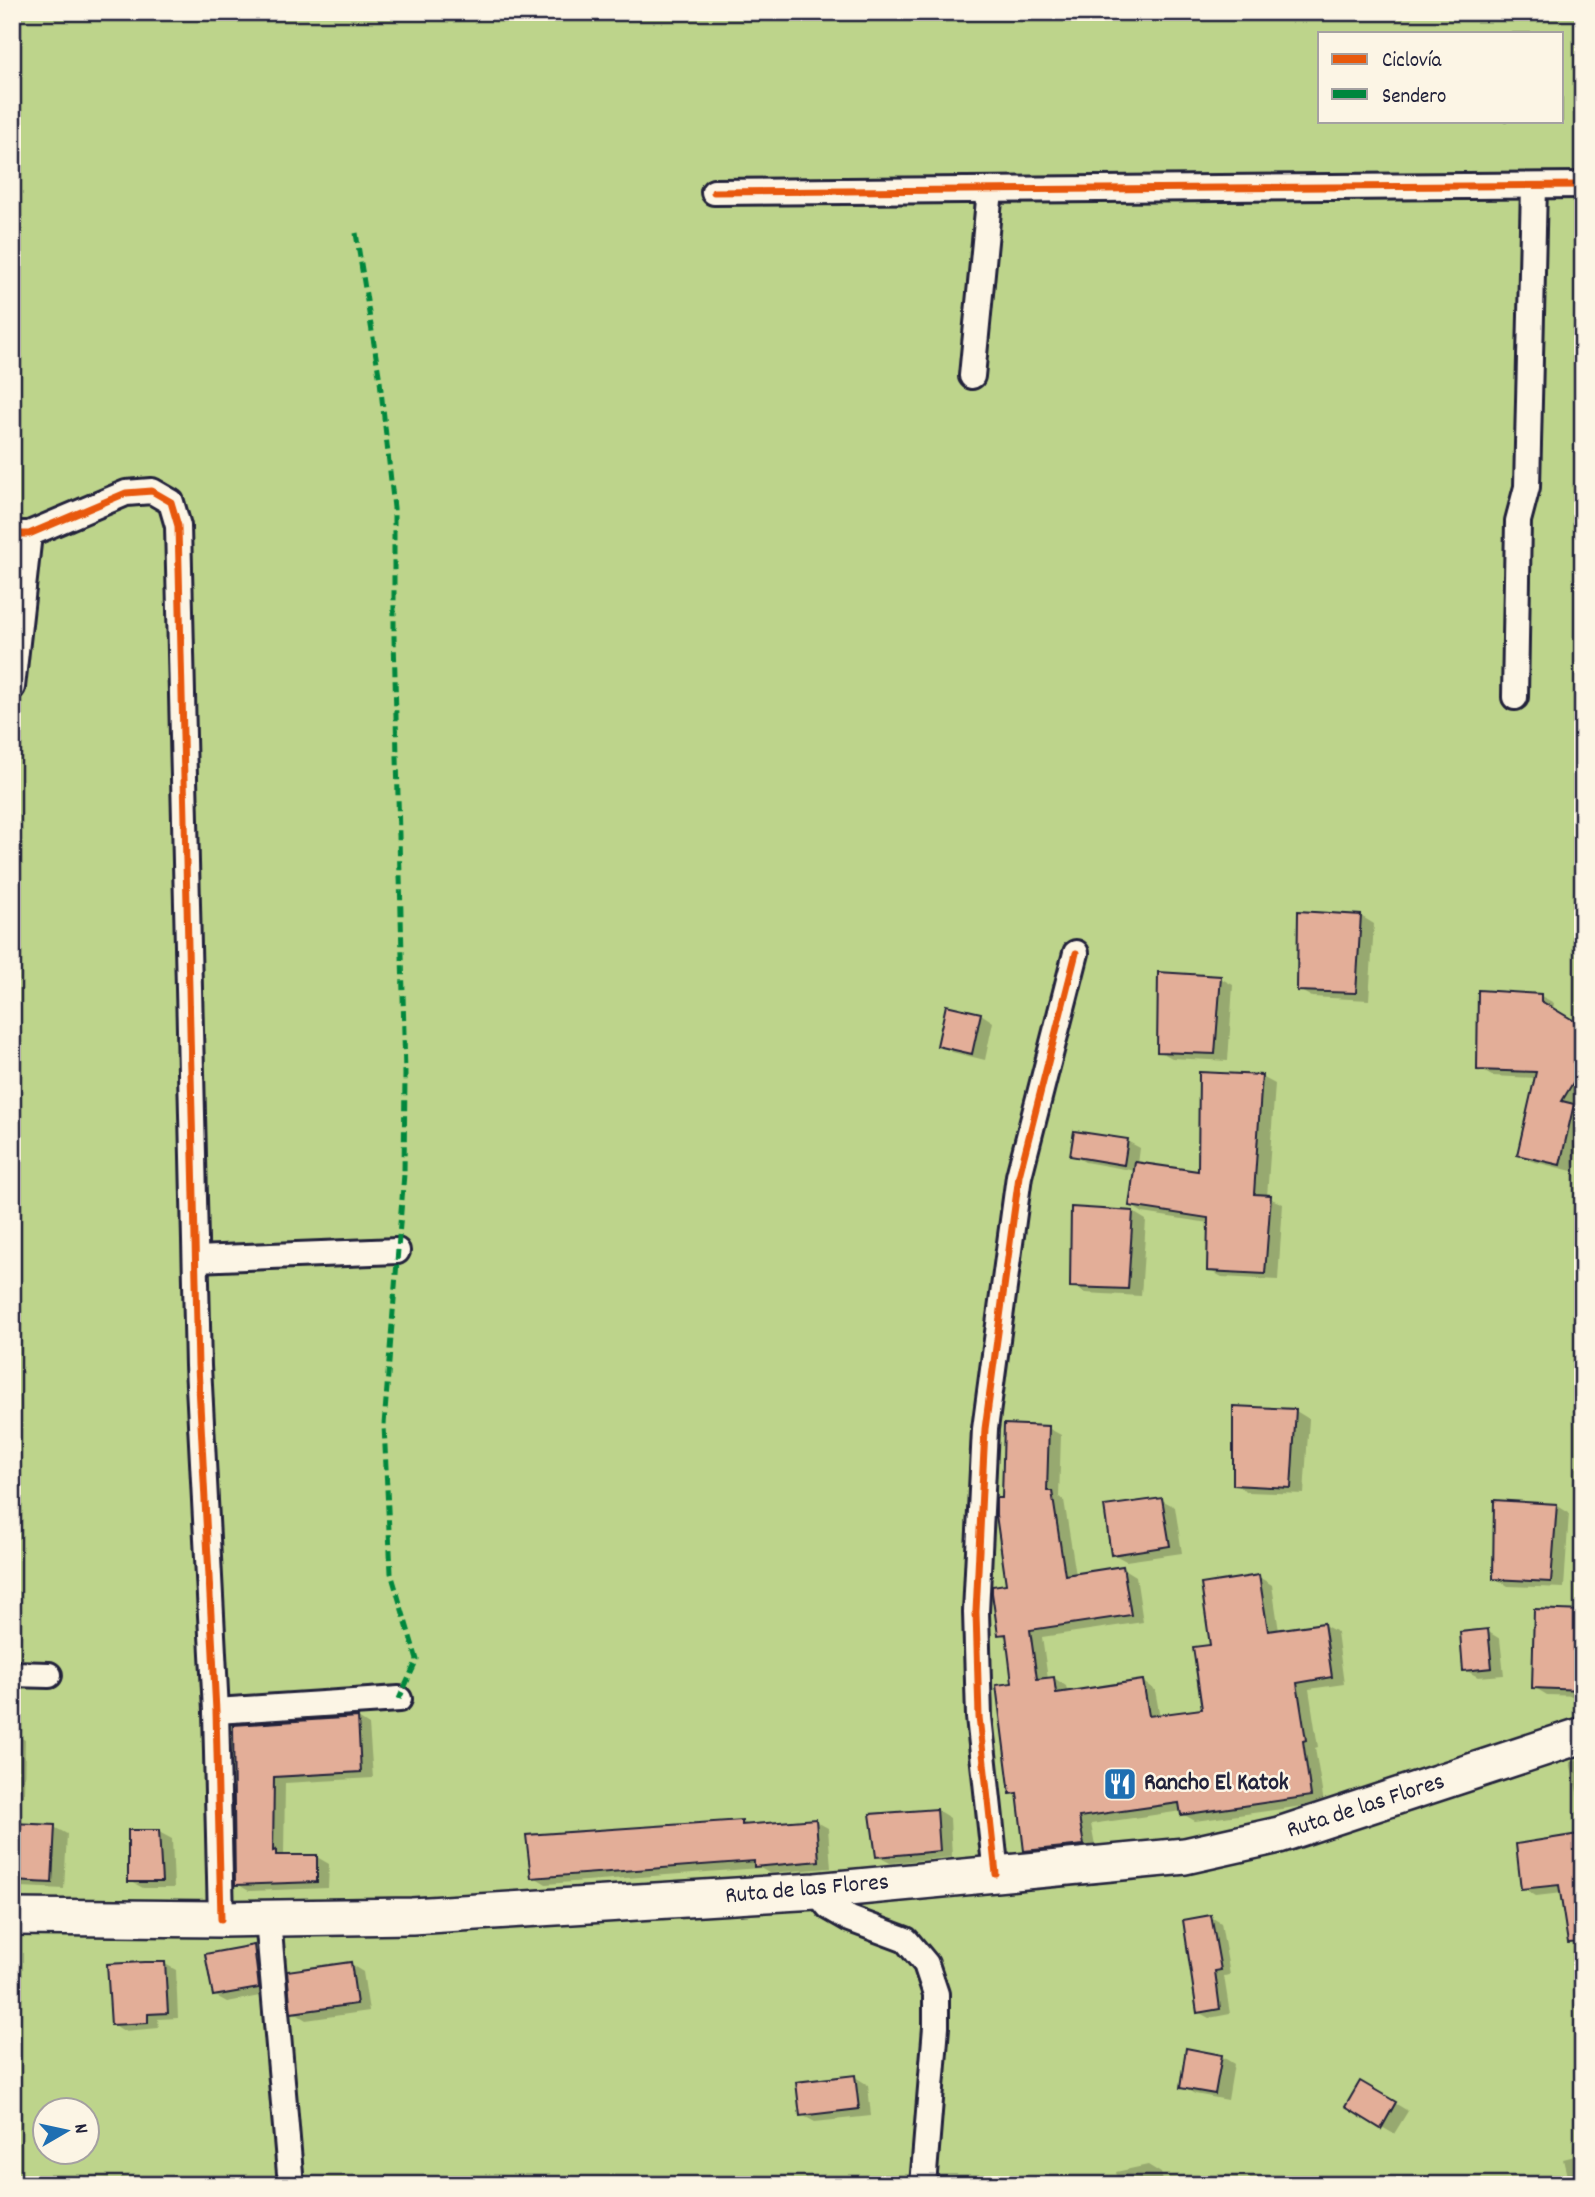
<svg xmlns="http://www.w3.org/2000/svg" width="1595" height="2197" font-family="Dekko,sans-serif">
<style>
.green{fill:#bdd48b;stroke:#707b63;stroke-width:2;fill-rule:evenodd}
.shadow{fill:#0003}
.building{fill:#e3ae98;stroke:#22223b;stroke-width:2}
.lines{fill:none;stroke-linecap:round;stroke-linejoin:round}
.street-casing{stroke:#22223b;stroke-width:30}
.secondary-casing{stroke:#22223b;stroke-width:40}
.street{stroke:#fcf5e5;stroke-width:24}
.secondary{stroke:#fcf5e5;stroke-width:35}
.quiet{stroke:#00873e;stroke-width:5;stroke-dasharray:10 5;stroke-linecap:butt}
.cycleway-casing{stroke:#fcf5e5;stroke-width:11}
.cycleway{stroke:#e8590c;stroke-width:7}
.labels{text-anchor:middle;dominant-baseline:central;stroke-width:5;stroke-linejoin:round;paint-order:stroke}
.poi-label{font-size:24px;font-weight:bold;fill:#22223b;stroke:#fcf5e5;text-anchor:start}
.street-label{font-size:24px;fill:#22223b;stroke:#fcf5e5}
</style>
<rect width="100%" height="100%" fill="#fcf5e5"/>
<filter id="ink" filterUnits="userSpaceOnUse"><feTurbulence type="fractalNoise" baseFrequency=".0143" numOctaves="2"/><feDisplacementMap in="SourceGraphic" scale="14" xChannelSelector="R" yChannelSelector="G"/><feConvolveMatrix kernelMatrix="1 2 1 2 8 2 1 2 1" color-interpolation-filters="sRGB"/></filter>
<g filter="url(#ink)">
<path class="green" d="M 12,12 L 1583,12 L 1583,2185 L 12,2185 ZM 1320,33 L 1562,33 L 1562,121 L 1320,121 ZM 46,2110 L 88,2110 L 88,2152 L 46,2152 Z"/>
<g class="shadow">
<polygon points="1361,916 1374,924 1369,1000 1312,997 1299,990"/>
<polygon points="1220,978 1233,985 1228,1061 1172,1058 1159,1051"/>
<polygon points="1541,996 1554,1003 1553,1010 1583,1028 1583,1095 1576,1107 1583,1111 1583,1128 1572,1171 1531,1161 1519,1154 1536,1078 1492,1076 1479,1069"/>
<polygon points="981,1014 993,1022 985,1060 952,1052 939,1045"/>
<polygon points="1262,1077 1275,1084 1267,1197 1283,1204 1278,1280 1222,1277 1209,1270 1209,1223 1143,1213 1130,1205 1136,1171 1085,1162 1072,1155 1127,1141 1140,1148 1138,1164 1200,1173"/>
<polygon points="1133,1212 1146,1220 1141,1296 1085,1293 1072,1286"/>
<polygon points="1296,1411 1309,1419 1304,1494 1248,1492 1235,1484"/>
<polygon points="1048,1428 1061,1435 1059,1497 1064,1500 1076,1575 1123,1568 1136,1576 1143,1622 1042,1637 1048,1679 1054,1678 1066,1686 1068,1693 1143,1682 1155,1690 1160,1717 1204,1710 1212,1646 1259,1577 1272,1585 1279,1631 1324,1625 1337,1632 1344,1684 1309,1689 1318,1747 1315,1748 1324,1803 1195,1821 1183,1814 1182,1811 1091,1824 1096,1852 1039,1857 1026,1850 1019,1797 1011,1793 1014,1684 1009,1639 1000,1634 1008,1585 1004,1499"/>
<polygon points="1162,1500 1175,1507 1182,1553 1126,1561 1113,1554"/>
<polygon points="1556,1505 1569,1513 1564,1588 1508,1586 1495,1578"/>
<polygon points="1583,1613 1583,1696 1547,1695 1534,1687"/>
<polygon points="1487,1631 1500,1639 1504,1675 1478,1677 1465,1670"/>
<polygon points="358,1718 369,1725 373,1778 285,1783 284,1856 317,1857 329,1864 328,1888 249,1891 237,1884 234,1726"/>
<polygon points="12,1733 25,1740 24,1796 12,1796"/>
<polygon points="1583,1757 1583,1807 1580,1805 1570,1762"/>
<polygon points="937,1810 950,1818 952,1857 890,1863 877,1856"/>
<polygon points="741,1821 750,1826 815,1821 828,1828 831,1868 769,1873 760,1868 546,1884 533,1876"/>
<polygon points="12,1825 54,1827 67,1834 64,1889 21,1887 12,1882"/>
<polygon points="159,1832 172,1839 174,1888 143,1888 130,1881"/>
<polygon points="1579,1836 1583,1838 1583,1924 1562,1893 1536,1896 1523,1888"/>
<polygon points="1211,1917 1221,1923 1230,1975 1224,1976 1230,2014 1209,2018 1198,2012"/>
<polygon points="254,1947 266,1955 271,1994 227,2002 214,1995"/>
<polygon points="165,1964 176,1970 178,2018 158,2019 159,2028 124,2031 113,2024"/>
<polygon points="350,1964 363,1972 369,2011 306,2020 293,2012"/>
<polygon points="1221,2056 1234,2064 1228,2100 1195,2094 1182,2087"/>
<polygon points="855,2077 868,2085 871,2116 815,2122 802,2115"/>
<polygon points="1361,2083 1408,2111 1394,2134 1347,2107"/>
<polygon points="1583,2154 1583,2185 1569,2185 1563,2159"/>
<polygon points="1148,2165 1161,2173 1164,2185 1119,2185 1116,2172"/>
</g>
<g class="building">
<polygon points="1298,911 1361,915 1356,993 1297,991"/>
<polygon points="1158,972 1221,976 1215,1054 1157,1052"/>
<polygon points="1478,990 1541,994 1541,1001 1583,1026 1583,1066 1562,1101 1574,1104 1560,1165 1517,1155 1536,1072 1477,1070"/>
<polygon points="946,1005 981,1013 972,1054 937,1046"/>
<polygon points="1199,1072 1262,1075 1254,1194 1271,1195 1265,1274 1207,1271 1208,1218 1129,1206 1135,1162 1198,1171"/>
<polygon points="1074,1131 1128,1139 1124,1165 1070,1156"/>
<polygon points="1071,1207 1133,1211 1128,1289 1070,1287"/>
<polygon points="1233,1406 1296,1409 1291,1488 1233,1485"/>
<polygon points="1004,1424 1049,1426 1047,1491 1052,1491 1065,1575 1123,1566 1131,1615 1030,1630 1037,1679 1054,1677 1056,1693 1143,1680 1149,1716 1202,1709 1193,1647 1210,1645 1201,1584 1259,1575 1268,1631 1324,1623 1332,1677 1297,1683 1306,1740 1303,1741 1311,1796 1181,1815 1179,1803 1079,1817 1084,1845 1024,1851 1017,1793 1010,1794 996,1685 1012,1683 1006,1634 998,1635 992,1593 992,1586 1006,1584 996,1515 996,1498 1002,1498"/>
<polygon points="1162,1498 1170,1546 1111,1555 1104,1506"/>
<polygon points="1494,1500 1557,1504 1551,1582 1493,1579"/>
<polygon points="1534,1609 1583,1611 1583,1690 1532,1688"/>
<polygon points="1488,1629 1492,1668 1463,1671 1460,1632"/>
<polygon points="358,1717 361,1772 274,1777 273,1851 276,1850 276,1855 317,1855 317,1882 235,1885 233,1725"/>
<polygon points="937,1809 940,1851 876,1857 870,1814"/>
<polygon points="816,1819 819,1861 754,1867 754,1861 531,1878 526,1835 742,1820 742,1825"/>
<polygon points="12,1823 55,1825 52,1883 12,1881"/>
<polygon points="128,1830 159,1830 162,1882 128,1882"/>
<polygon points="1579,1834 1583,1859 1583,1942 1568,1943 1559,1885 1521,1889 1516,1844"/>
<polygon points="1211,1915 1221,1970 1215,1971 1220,2009 1197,2013 1183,1920"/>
<polygon points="254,1945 259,1988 213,1996 205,1954"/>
<polygon points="144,1962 165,1962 168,2013 148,2014 148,2023 111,2025 107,1964"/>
<polygon points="351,1962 357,2004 291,2013 287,1971"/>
<polygon points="1186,2048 1222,2055 1215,2094 1180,2088"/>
<polygon points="855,2075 859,2109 800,2116 796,2082"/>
<polygon points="1360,2081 1396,2102 1381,2129 1345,2107"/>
</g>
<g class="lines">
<defs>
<g id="street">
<polyline points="714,192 1583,185"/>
<polyline points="972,376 990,190"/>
<polyline points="12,534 29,534 126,493 152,491 171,502 178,526 198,1366 216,1711 221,1919"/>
<polyline points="12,687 29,534"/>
<polyline points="1515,697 1518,521 1527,487 1534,186"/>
<polyline points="196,1259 397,1251"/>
<polyline points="12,1674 49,1675"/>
<polyline points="216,1711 399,1699"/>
<polyline points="996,1874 979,1717 976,1612 985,1429 1019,1176 1076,953"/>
<polyline points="816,1891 829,1907 850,1919 906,1940 926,1964 936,1994 936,2027 923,2185"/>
<polyline points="268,1919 291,2185"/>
</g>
<polyline id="secondary" points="12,1917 221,1919 412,1916 816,1891 1185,1856 1279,1835 1583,1735"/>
</defs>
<use href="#street" class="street-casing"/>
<use href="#secondary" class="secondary-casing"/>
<use href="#street" class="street"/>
<use href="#secondary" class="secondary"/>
<polyline class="quiet" points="356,233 380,381 394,508 394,637 405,1074 404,1174 384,1425 391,1573 417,1660 399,1699"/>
<defs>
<g id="cycleway">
<polyline points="714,192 1583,185"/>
<polyline points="12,534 29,534 126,493 152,491 171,502 178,526 198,1366 216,1711 221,1919"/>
<polyline points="996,1874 979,1717 976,1612 985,1429 1019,1176 1076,953"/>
</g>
</defs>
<use href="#cycleway" class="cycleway-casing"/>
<use href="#cycleway" class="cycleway"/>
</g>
</g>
<defs>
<symbol id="restaurant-square" viewBox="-11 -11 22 22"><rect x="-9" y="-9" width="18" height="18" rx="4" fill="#1f6fb2" stroke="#fcf5e5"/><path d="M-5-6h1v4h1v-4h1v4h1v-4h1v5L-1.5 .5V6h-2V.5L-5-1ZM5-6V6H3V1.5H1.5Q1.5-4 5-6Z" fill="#fff"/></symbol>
</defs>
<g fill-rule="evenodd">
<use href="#restaurant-square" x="1101" y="1765" width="38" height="38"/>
</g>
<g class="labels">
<g class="poi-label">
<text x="1144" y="1784">Rancho El Katok</text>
</g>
<g class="street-label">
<text transform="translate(1366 1807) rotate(-18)">Ruta de las Flores</text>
<text transform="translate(807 1890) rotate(-5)">Ruta de las Flores</text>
</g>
</g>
<rect width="1595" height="2197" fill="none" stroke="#fcf5e5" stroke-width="42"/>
<rect x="21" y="21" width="1553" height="2155" fill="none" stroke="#22223b" stroke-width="2.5" filter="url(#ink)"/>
<rect x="1318" y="32" width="245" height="91" fill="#fcf5e5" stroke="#a5a1a1" stroke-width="2"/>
<rect x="1332" y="54" width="35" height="10" fill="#e8590c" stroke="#a5a1a1" stroke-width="2"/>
<text x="1382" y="66" font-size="21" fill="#22223b">Ciclovía</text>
<rect x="1332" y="89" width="35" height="10" fill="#00873e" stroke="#a5a1a1" stroke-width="2"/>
<text x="1382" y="102" font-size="21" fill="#22223b">Sendero</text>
<g transform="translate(66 2131) rotate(81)"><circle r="33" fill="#fcf5e5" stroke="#a5a1a1" stroke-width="2"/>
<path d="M0-5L12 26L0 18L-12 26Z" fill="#1f6fb2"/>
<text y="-10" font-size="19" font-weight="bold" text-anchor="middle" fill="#22223b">N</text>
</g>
</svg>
